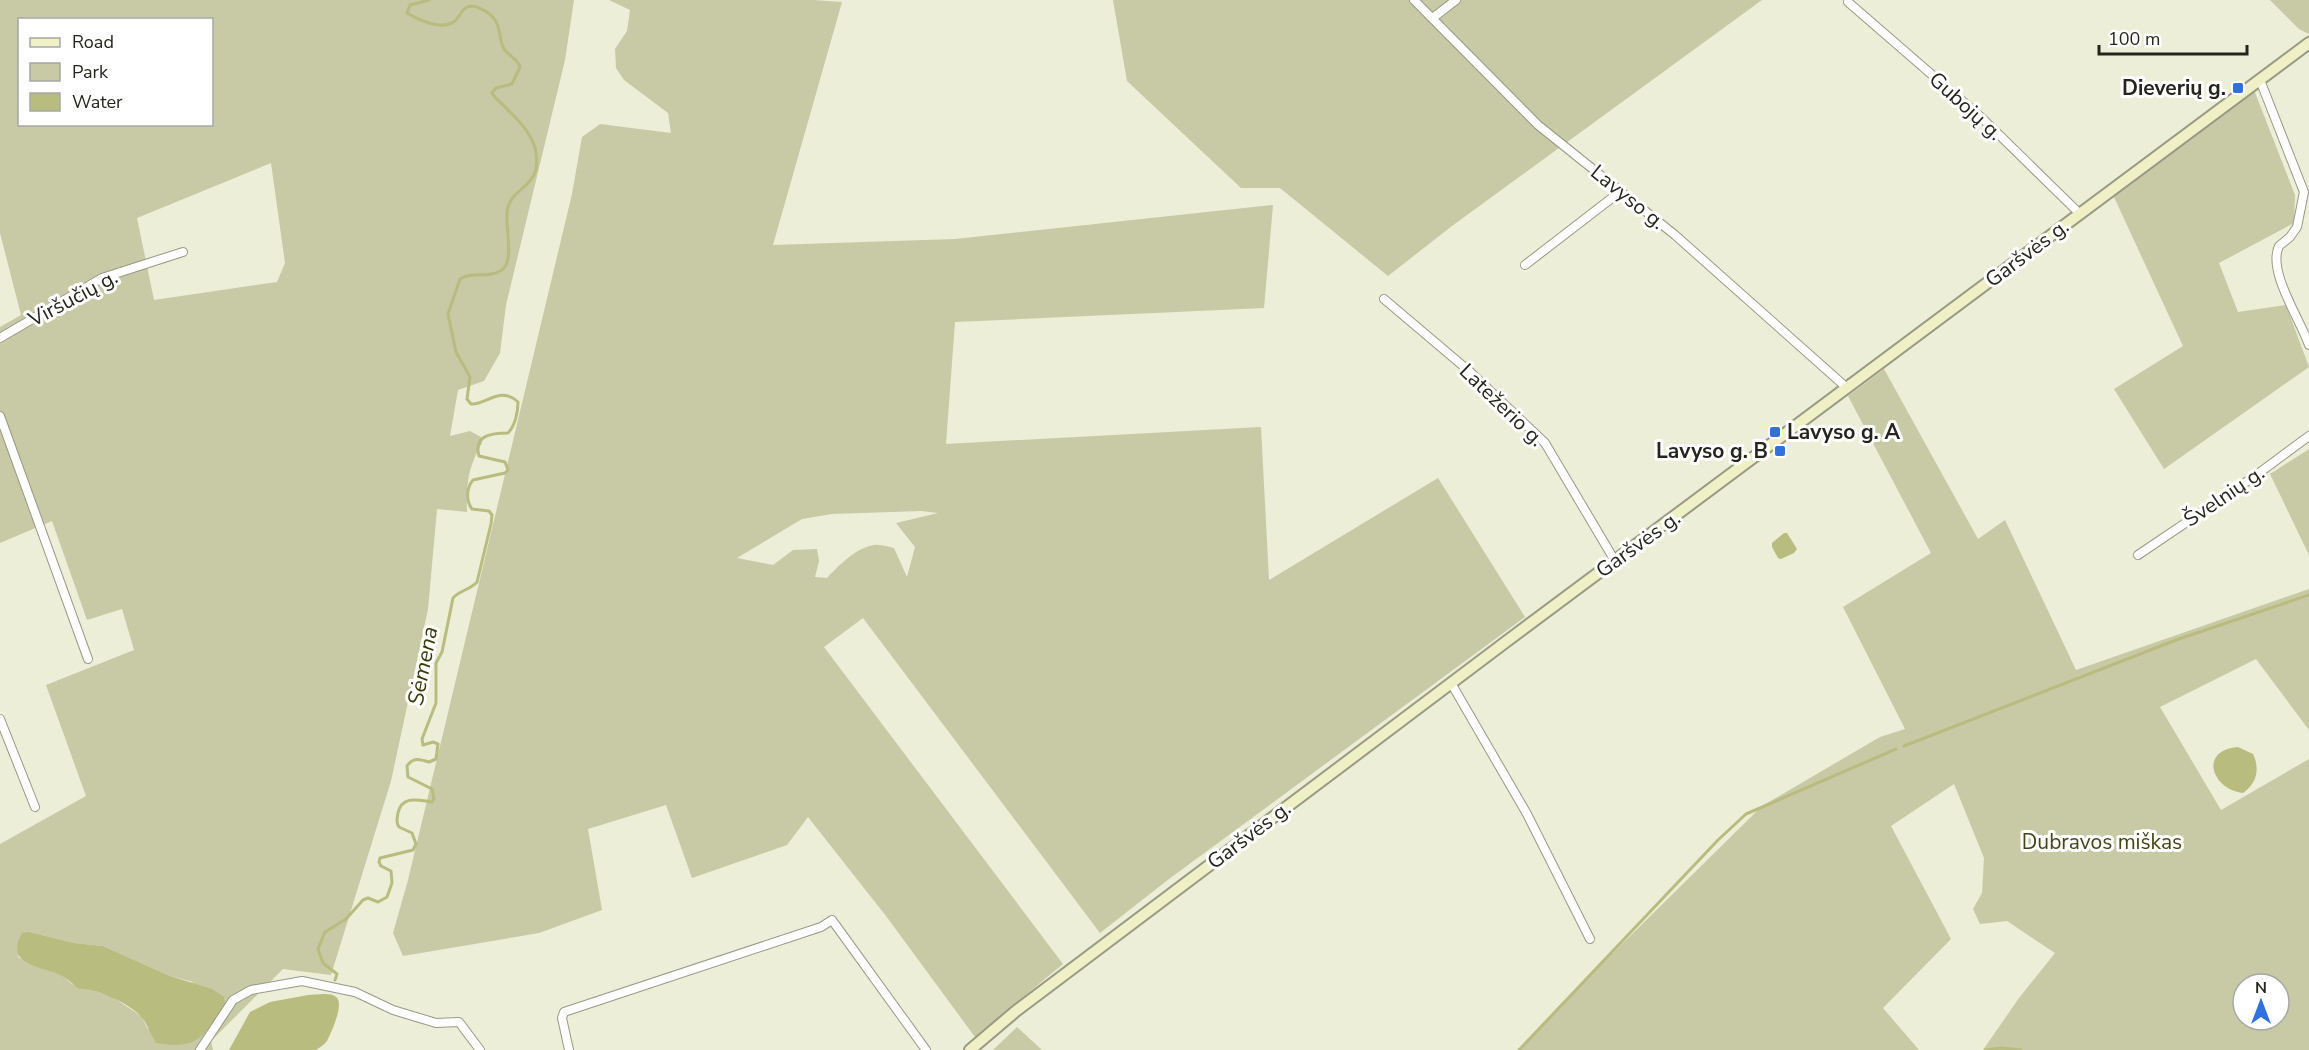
<svg xmlns="http://www.w3.org/2000/svg" width="2309" height="1050" font-family="'Nunito Sans',sans-serif">
<style>
.green{fill:#c7caa4;fill-rule:evenodd}
.water{fill:#b9bc7f}
.lines{fill:none;stroke-linecap:round;stroke-linejoin:round}
.stream{stroke:#b9bc7f;stroke-width:3}
.street-casing{stroke:#989a84;stroke-width:10}
.secondary-casing{stroke:#989a84;stroke-width:14}
.street{stroke:#fff;stroke-width:8}
.secondary{stroke:#eff0c6;stroke-width:10}
.poi-dot{fill:#3171de;stroke:#fff;stroke-width:2}
.labels{text-anchor:middle;dominant-baseline:central;stroke-width:6;stroke-linejoin:round;paint-order:stroke}
.poi-label{font-size:21px;font-weight:bold;fill:#25251d;stroke:#fff;text-anchor:end}
.street-label{font-size:21px;fill:#25251d;stroke:#fff}
.park-label{font-size:21px;fill:#454618;stroke:#fff}
.water-label{font-size:22px;font-style:italic;fill:#383908;stroke:#fff}
</style>
<rect width="100%" height="100%" fill="#eceed7"/>
<g class="green">
<path d="M 0,0 L 574,0 L 565,60 L 506,305 L 500,353 L 484,381 L 458,390 L 450,436 L 470,431 L 481,437 L 482,443 C 468,467 466,484 467,512 L 437,509 L 428,609 L 391,781 L 331,975 L 283,969 L 211,1041 L 213,1050 L 0,1050 L 0,844 L 86,796 L 46,685 L 134,650 L 122,609 L 87,620 L 52,521 L 0,543 L 0,327 L 21,315 L 0,233 ZM 20,20 L 212,20 L 212,124 L 20,124 ZM 271,163 L 285,263 L 277,282 L 154,300 L 137,218 ZM 30,932 L 74,943 L 103,946 L 170,976 L 193,982 L 148,1029 L 141,1016 L 111,996 L 72,984 L 62,975 L 29,964 L 18,957 Z"/>
<path d="M 609,0 L 813,0 L 842,2 L 773,245 L 955,239 L 1273,205 L 1264,308 L 955,322 L 946,444 L 1261,427 L 1269,580 L 1438,478 L 1525,617 L 1169,879 L 1100,933 L 863,618 L 824,647 L 1063,964 L 975,1037 L 886,916 L 808,817 L 787,845 L 692,878 L 666,805 L 588,829 L 602,910 L 539,933 L 403,956 L 393,933 L 408,880 L 572,194 L 582,137 L 600,124 L 671,133 L 668,113 L 624,80 L 616,68 L 615,49 L 627,31 L 630,10 ZM 921,511 L 938,513 L 896,523 L 915,547 L 907,577 L 894,548 C 888,547 880,544 874,545 C 856,548 839,565 827,578 L 815,577 L 819,561 L 817,549 L 793,550 L 773,565 L 737,558 L 802,519 L 832,514 Z"/>
<polygon points="1113,0 1762,0 1452,226 1388,276 1280,188 1241,188 1127,81"/>
<polygon points="2270,0 2309,0 2309,34 2299,29"/>
<polygon points="2254,90 2295,195 2294,223 2219,263 2238,312 2286,305 2309,367 2164,469 2114,389 2183,346 2113,195"/>
<path d="M 1884,369 L 1978,539 L 2005,520 L 2076,670 L 2309,589 L 2309,730 L 2256,659 L 2160,707 L 2221,810 L 2309,759 L 2309,1050 L 1983,1050 L 2019,998 L 2055,953 L 2007,921 L 1980,924 L 1973,909 L 1982,893 L 1984,858 L 1954,784 L 1891,826 L 1951,939 L 1883,1008 L 1919,1050 L 1520,1050 L 1557,1008 L 1762,806 L 1880,737 L 1905,729 L 1843,607 L 1931,553 L 1848,396 ZM 2243,984 L 2279,984 L 2279,1020 L 2243,1020 Z"/>
<polygon points="2309,449 2309,555 2270,474"/>
<polygon points="1017,1027 1042,1050 993,1050"/>
</g>
<g class="water">
<polygon points="1784,533 1787,533 1797,549 1794,553 1781,559 1778,558 1772,547 1772,543"/>
<path d="M 2238,747 L 2253,754 C 2260,769 2257,783 2243,793 C 2212,790 2198,750 2238,747 Z"/>
<path d="M 30,932 L 74,943 L 103,946 L 170,976 L 212,989 L 224,997 L 225,1004 C 203,1036 200,1050 156,1043 C 151,1035 148,1025 142,1018 C 133,1005 94,987 79,989 C 73,984 67,978 60,975 C 39,966 4,965 22,933 Z"/>
<path d="M 308,995 C 316,995 330,992 336,997 C 345,1003 331,1033 327,1041 C 324,1045 320,1047 316,1050 L 229,1050 L 250,1012 L 270,1002 Z"/>
</g>
<g class="lines">
<g class="stream">
<polyline points="1904,746 2176,640 2309,595"/>
<path d="M 335,980 L 337,974 L 323,963 L 318,949 L 325,932 L 346,919 L 363,900 L 368,898 L 378,902 L 387,897 L 392,883 L 391,871 L 381,866 L 379,862 L 380,858 L 413,850 L 416,844 L 412,833 L 399,827 C 396,822 397,819 398,813 C 402,795 418,800 432,802 L 434,799 L 432,789 L 408,777 L 407,766 C 413,757 420,759 429,762 L 436,759 L 438,744 L 433,742 L 423,745 L 422,739 L 436,703 L 436,663 L 442,652 L 453,598 C 460,590 470,590 477,582 L 491,524 L 492,515 L 489,511 L 472,509 C 466,501 466,488 473,480 L 505,473 L 508,470 L 505,462 L 479,456 C 473,435 492,433 508,433 C 515,426 518,412 518,402 C 500,385 485,406 471,404 L 467,399 L 470,377 L 456,352 L 448,314 L 460,279 C 473,270 492,280 504,268 C 513,259 506,227 507,214 C 507,192 532,188 536,169 C 540,144 526,127 508,110 C 503,104 496,100 492,93 L 496,88 L 512,84 L 520,67 C 517,57 507,56 503,47 C 500,40 500,31 497,24 C 494,15 477,3 467,7 C 461,10 460,17 455,21 C 442,31 419,20 407,13 L 410,5 L 429,0"/>
<polyline points="1519,1050 1718,840 1746,814 1896,749"/>
<polyline points="1985,1050 2002,1048 2021,1050"/>
</g>
<defs>
<g id="street">
<polyline points="1414,0 1538,125 1675,235 1847,388"/>
<polyline points="1848,2 1983,119 2080,214"/>
<polyline points="1434,17 1456,0"/>
<path d="M 2260,80 L 2304,192 L 2297,227 L 2290,237 L 2279,246 C 2267,271 2300,319 2309,345"/>
<polyline points="1525,265 1621,191"/>
<polyline points="1384,299 1469,371 1545,443 1615,561"/>
<polyline points="0,338 102,278 183,252"/>
<polyline points="0,416 88,659"/>
<polyline points="2138,555 2255,476 2309,436"/>
<polyline points="1451,683 1527,814 1590,939"/>
<polyline points="0,719 35,807"/>
<polyline points="200,1050 233,1000 251,990 302,981 355,992 393,1010 436,1023 459,1022 480,1050"/>
<polyline points="569,1050 562,1018 564,1012 821,927 832,920 926,1050"/>
</g>
<polyline id="secondary" points="970,1050 1016,1011 1503,644 2309,43"/>
</defs>
<use href="#street" class="street-casing"/>
<use href="#secondary" class="secondary-casing"/>
<use href="#street" class="street"/>
<use href="#secondary" class="secondary"/>
</g>
<g class="poi-dot">
<rect x="2232" y="82" width="12" height="12" rx="3"/>
<rect x="1769" y="426" width="12" height="12" rx="3"/>
<rect x="1774" y="445" width="12" height="12" rx="3"/>
</g>
<g class="labels">
<g class="poi-label">
<text x="2226" y="88">Dieverių g.</text>
<text x="1787" y="432" text-anchor="start">Lavyso g. A</text>
<text x="1768" y="451">Lavyso g. B</text>
</g>
<g class="street-label">
<text transform="translate(1966 106) rotate(42)">Gubojų g.</text>
<text transform="translate(1628 197) rotate(39)">Lavyso g.</text>
<text transform="translate(2027 253) rotate(-37)">Garšvės g.</text>
<text transform="translate(73 298) rotate(-28)">Viršučių g.</text>
<text transform="translate(1502 405) rotate(44)">Latežerio g.</text>
<text transform="translate(2224 496) rotate(-34)">Švelnių g.</text>
<text transform="translate(1638 544) rotate(-36)">Garšvės g.</text>
<text transform="translate(1249 835) rotate(-37)">Garšvės g.</text>
</g>
<g class="park-label">
<text x="2102" y="842">Dubravos miškas</text>
</g>
<g class="water-label">
<text transform="translate(423 666) rotate(-79)">Sėmena</text>
</g>
</g>
<rect x="18" y="18" width="195" height="108" fill="#ffffff" stroke="#a8a8a5" stroke-width="1.5"/>
<rect x="30" y="38" width="30" height="9" fill="#eff0c6" stroke="#a8a8a5" stroke-width="1.5"/>
<text x="72" y="48" font-size="18" fill="#25251d">Road</text>
<rect x="30" y="63" width="30" height="18" fill="#c7caa4" stroke="#a8a8a5" stroke-width="1.5"/>
<text x="72" y="78" font-size="18" fill="#25251d">Park</text>
<rect x="30" y="93" width="30" height="18" fill="#b9bc7f" stroke="#a8a8a5" stroke-width="1.5"/>
<text x="72" y="108" font-size="18" fill="#25251d">Water</text>
<g transform="translate(2261 1002)"><circle r="28" fill="#ffffff" stroke="#a8a8a5" stroke-width="1.5"/>
<path d="M0-4.5L10 22L0 15L-10 22Z" fill="#3171de"/>
<text y="-9" font-size="16" font-weight="bold" text-anchor="middle" fill="#25251d">N</text>
</g>
<path d="M2099 45v9h148v-9" fill="none" stroke="#25251d" stroke-width="3"/>
<text x="2108" y="45" font-size="18" fill="#25251d" stroke="#ffffff" stroke-width="4.5" paint-order="stroke">100 m</text>
</svg>
